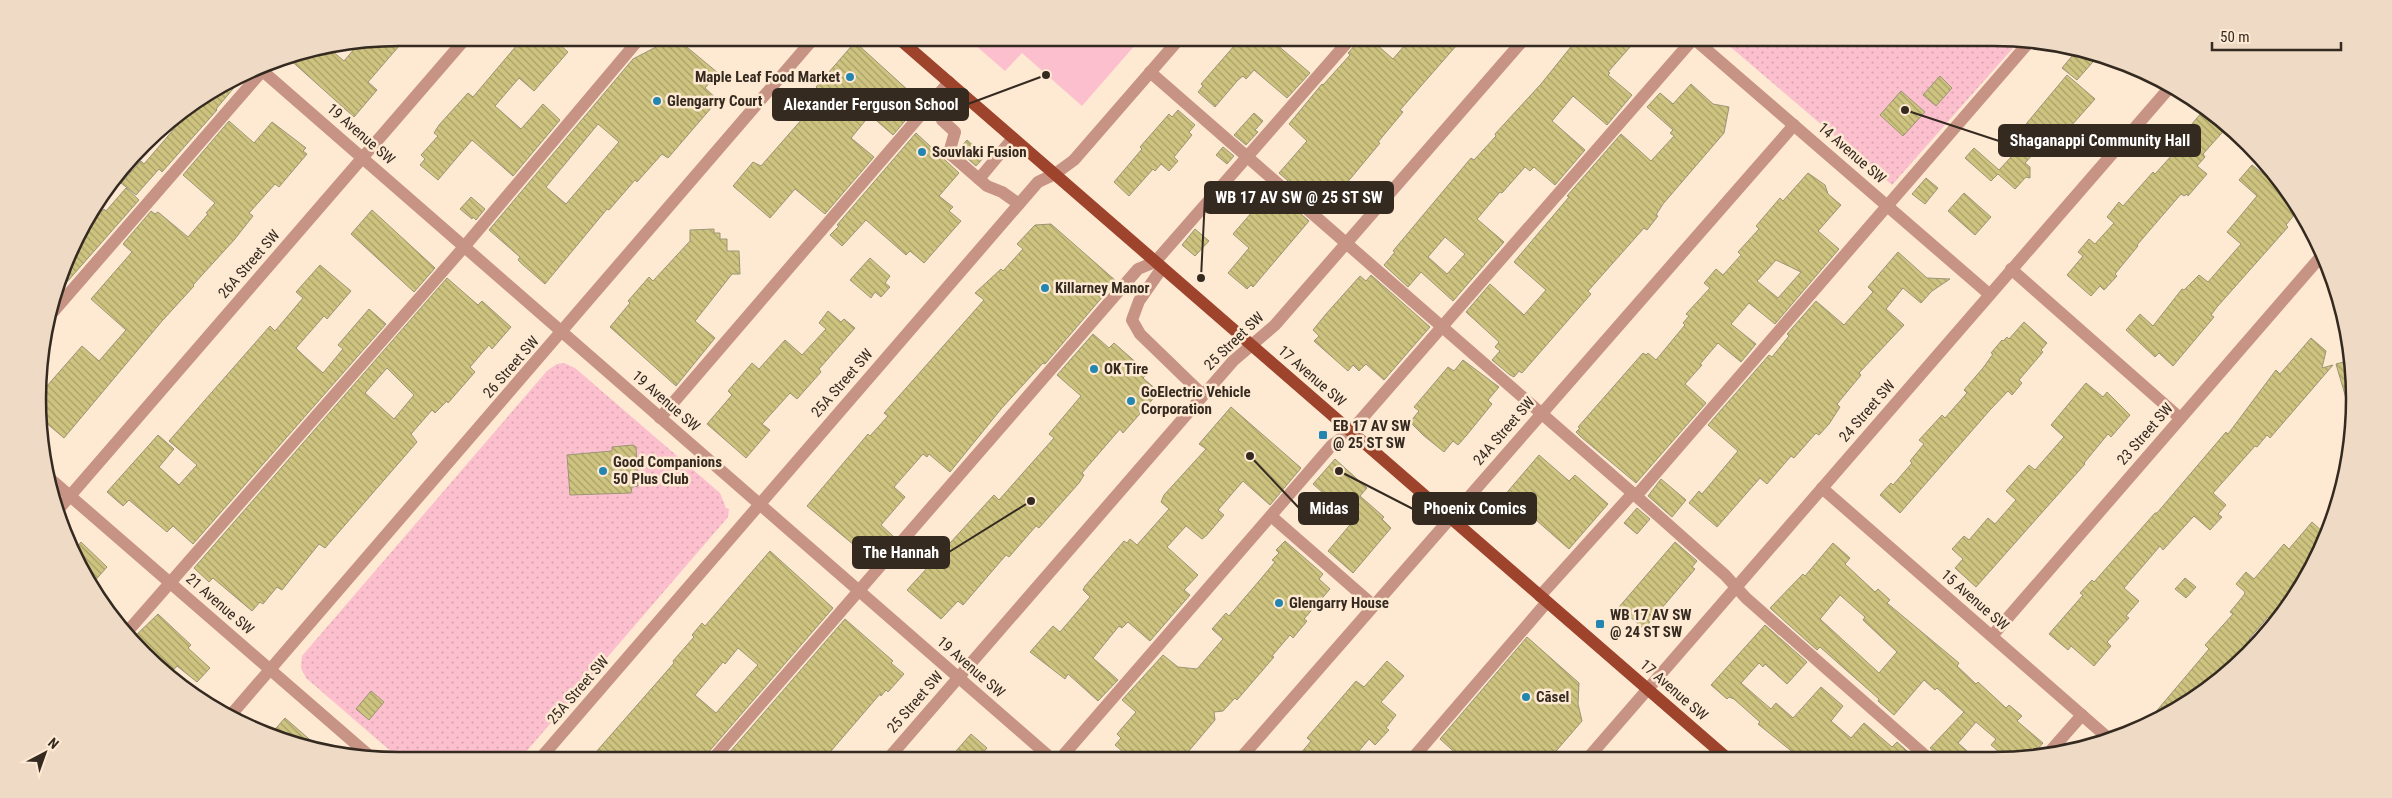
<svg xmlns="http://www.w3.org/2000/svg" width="2392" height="798" font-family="'Roboto Condensed',sans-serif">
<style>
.green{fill:#fbbfcd}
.park{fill:url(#park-dots)}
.building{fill:url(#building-back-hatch);stroke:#9b9676;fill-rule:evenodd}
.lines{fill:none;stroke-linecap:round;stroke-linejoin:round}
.minor{stroke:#c79385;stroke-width:12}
.major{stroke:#9e442c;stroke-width:12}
.poi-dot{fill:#2386b0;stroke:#fee9d3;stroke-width:2}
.labels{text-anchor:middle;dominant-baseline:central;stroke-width:5;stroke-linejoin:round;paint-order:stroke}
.poi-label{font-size:15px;font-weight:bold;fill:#342a20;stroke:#fee9d3;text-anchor:start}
.street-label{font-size:15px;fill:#342a20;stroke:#fee9d3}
.rim{fill:none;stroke:#342a20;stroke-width:2.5}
.leader{fill:none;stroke:#342a20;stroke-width:2}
.callout-dot{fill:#342a20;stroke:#fee9d3;stroke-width:2}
.callout{fill:#342a20;stroke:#342a20;stroke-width:2}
.callout-label{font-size:16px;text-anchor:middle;font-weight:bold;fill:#fff}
</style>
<defs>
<pattern id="park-dots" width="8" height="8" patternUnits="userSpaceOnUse" patternTransform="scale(1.25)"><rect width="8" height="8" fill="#fbbfcd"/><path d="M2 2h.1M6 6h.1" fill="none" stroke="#d8a4b0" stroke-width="1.8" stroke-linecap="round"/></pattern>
<pattern id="building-back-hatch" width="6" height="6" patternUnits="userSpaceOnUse" patternTransform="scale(1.25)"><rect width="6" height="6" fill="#cec480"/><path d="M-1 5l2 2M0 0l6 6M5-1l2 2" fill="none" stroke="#a89f68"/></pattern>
</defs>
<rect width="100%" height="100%" fill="#fee9d3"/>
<polygon class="green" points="967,38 1128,38 1136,44 1082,106 1022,53 1005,71"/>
<g class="park">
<polygon points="1720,38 1993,38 2020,40 1892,185"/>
<polygon points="564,363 575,368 720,493 726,508 729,509 728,517 519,760 401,760 306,678 301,668 302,656 547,371 557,364"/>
</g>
<g class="building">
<polygon points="390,38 406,38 368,82 377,90 354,117 287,57 325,45 344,61 361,41"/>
<polygon points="523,38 552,38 568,52 534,91 519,78 495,106 521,129 543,104 560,120 513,176 472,140 438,180 420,165 425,159 421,155 438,136 434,133 439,125 468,93 473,97"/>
<path d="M 664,38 L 676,38 L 718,73 L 705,88 L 718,100 L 668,158 L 662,154 L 637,182 L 635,180 L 609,210 L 607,209 L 545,284 L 522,264 L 518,260 L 520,257 L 489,230 L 633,59 L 656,47 ZM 598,124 L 619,142 L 566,204 L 546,187 Z"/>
<polygon points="1241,38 1269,38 1310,73 1287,98 1254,70 1246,79 1243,76 1238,80 1215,107 1198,92 1203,86 1201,84"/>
<polygon points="1359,38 1369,38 1393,59 1411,38 1463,38 1400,110 1403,112 1378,142 1380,143 1336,196 1325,208 1323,205 1320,209 1279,173 1307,141 1289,124 1322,84 1323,85 1350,55 1348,53 1357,43"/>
<path d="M 1578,38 L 1638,38 L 1608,72 L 1610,73 L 1608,75 L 1632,95 L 1607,125 L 1573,96 L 1552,121 L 1585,150 L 1555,185 L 1534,167 L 1530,171 L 1525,167 L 1502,193 L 1500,192 L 1477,219 L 1504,242 L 1453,301 L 1421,272 L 1408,287 L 1384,265 L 1395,252 L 1393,251 L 1471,158 L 1474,160 L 1496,136 L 1495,134 L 1541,84 ZM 1445,237 L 1465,254 L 1447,274 L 1428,257 Z"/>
<polygon points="855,42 921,102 893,135 870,115 851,138 874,157 825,214 795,189 770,218 733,186 753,162 761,166 824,94 816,87"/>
<polygon points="2078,49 2099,55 2077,80 2062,68"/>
<polygon points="2067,75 2095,99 2063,135 2065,136 2054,148 2044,142 2025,163 2030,167 2030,178 2026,177 2015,189 1998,174 1991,181 1965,158 1974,148 1999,170 2024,143 2016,136"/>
<polygon points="1940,76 1952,88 1936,106 1923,95"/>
<polygon points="236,80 238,83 216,109 217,110 162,172 159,169 136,195 121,183 141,161 144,164 192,108"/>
<polygon points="1691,84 1713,104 1729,107 1724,133 1663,204 1656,215 1658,216 1647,230 1644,228 1588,291 1591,294 1522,373 1519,371 1514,377 1510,375 1492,360 1500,351 1495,347 1499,342 1466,312 1490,284 1524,315 1546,290 1514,262 1569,197 1567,196 1621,134 1651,161 1674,136 1670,133 1673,130 1647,107 1660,93 1673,104"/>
<polygon points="1901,91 1925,112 1903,136 1880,115"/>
<polygon points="1178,110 1195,125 1189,132 1192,135 1174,157 1178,161 1169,171 1161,164 1155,171 1153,169 1129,196 1114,182 1142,149 1140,147 1169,114 1172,117"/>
<polygon points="2202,112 2208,117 2211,113 2228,126 2203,154 2205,157 2197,166 2207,174 2188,196 2187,194 2184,196 2181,194 2137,245 2138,246 2115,274 2117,276 2104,290 2100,286 2091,296 2067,275 2083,256 2078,252 2089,239 2095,244 2114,223 2107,217 2119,202 2123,206 2153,172 2155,174 2190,135 2186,131"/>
<polygon points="1254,113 1263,121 1255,130 1258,132 1246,145 1234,135"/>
<polygon points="229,121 254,143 272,122 306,148 303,151 307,154 279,187 275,184 249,213 253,216 234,240 193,285 194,286 162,321 64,438 38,416 39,395 82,346 99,361 126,330 91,299 132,252 123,244 151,211 155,214 158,212 188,237 208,214 206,213 215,203 183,175"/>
<polygon points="916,133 959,173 939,196 953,207 949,211 961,221 924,263 910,251 906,255 866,220 842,246 830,235 839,226 837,225"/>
<polygon points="967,140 985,156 976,166 958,150"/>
<polygon points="1223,147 1234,156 1227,164 1216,155"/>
<polygon points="2252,165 2273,182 2274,181 2282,188 2284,186 2299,209 2286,225 2288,227 2217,307 2211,315 2214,317 2173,366 2159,353 2155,357 2126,330 2140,314 2153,326 2182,289 2184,290 2199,275 2208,282 2241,244 2227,232 2257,196 2239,180"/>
<path d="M 1808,173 L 1825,185 L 1828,194 L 1841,205 L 1818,231 L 1839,249 L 1775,324 L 1749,303 L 1731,324 L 1756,344 L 1741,362 L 1718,343 L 1700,364 L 1702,365 L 1685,384 L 1706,403 L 1636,483 L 1581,437 L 1576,432 L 1580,428 L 1578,427 L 1643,353 L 1646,355 L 1648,353 L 1656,360 L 1685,325 L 1683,323 L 1689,316 L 1686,314 L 1710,288 L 1704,283 L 1716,269 L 1723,275 L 1741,255 L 1738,252 L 1759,229 L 1756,226 L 1780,198 L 1783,201 ZM 1776,260 L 1801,272 L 1778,298 L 1757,281 Z"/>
<polygon points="1926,178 1938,188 1925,204 1912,194"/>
<polygon points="126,188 139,200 59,291 73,245 104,209 106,211"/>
<polygon points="1272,189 1309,221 1253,287 1251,285 1247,289 1228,273 1249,248 1233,234"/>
<polygon points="1964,193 1991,217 1975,235 1948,211"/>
<polygon points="471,197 485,209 476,220 473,217 472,219 460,209"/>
<polygon points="372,210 435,268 414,292 351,234"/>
<polygon points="1051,224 1116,281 1045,364 1043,363 1001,409 950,472 929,454 927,457 923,454 894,487 905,497 881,525 893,536 872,560 807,506 868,434 870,436 888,416 884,413 984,300 975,293 1001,269 1003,271 1023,249 1017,244 1035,225"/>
<polygon points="714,229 714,233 720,233 720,239 727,239 727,251 739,251 740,274 732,274 695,321 715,338 676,386 610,327 630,303 628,301 649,277 653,281 690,241 690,230"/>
<polygon points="1195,229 1209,241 1195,256 1182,245"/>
<polygon points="1898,252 1927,278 1950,279 1932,291 1921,303 1903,288 1886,309 1904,325 1859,373 1861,375 1837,404 1840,407 1829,424 1819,435 1816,433 1794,458 1791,456 1767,484 1760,478 1717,527 1689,503 1699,491 1702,494 1738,451 1708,425 1769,355 1772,357 1789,336 1787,334 1816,301 1844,325 1873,292 1868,287"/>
<polygon points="870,258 890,276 885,283 890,287 881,297 875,292 871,298 850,280"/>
<polygon points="320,265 351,291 327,319 324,316 296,348 303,355 323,373 343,349 338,345 369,309 386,324 193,544 173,526 167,532 129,500 123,506 107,492 158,435 174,449 159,467 179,485 197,465 169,441 270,326 275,331 303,298 296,292"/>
<polygon points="1371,275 1430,327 1384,380 1366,364 1359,371 1353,365 1348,371 1314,341 1319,336 1313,330 1326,314 1360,276 1366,281"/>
<path d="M 447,278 L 478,305 L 482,301 L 511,327 L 492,349 L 489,345 L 470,367 L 475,372 L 448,403 L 447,401 L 435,413 L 432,410 L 411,434 L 417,442 L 325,548 L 319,544 L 282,590 L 277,587 L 263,604 L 260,602 L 252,611 L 213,578 L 209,582 L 194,568 ZM 387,368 L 414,395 L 394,419 L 365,393 Z"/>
<polygon points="828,311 841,322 844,319 855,328 819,369 821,372 797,399 790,393 762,424 770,430 746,458 707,424 732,395 728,391 752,363 759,369 785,340 802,355 826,329 819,323"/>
<polygon points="2024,322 2047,343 2041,350 2043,352 2019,380 2022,383 2012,395 2008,391 1990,410 1900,513 1880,495 1891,483 1893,485 1912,463 1910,461 1924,444 1919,440 1942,415 1945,418 1967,393 1964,390 1983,368 1993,354 1991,353 2002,340 2003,341 2007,337 2009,339"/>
<polygon points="1093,334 1109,348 1114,343 1148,373 1143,378 1159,392 1123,433 1120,429 1082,473 1084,475 1079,483 1039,528 1036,526 1009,557 1006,555 963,605 958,601 941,619 907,590 994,495 999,500 1054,438 1049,434 1081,396 1057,375"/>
<polygon points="2311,338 2326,351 2322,368 2333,365 2270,438 2267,435 2257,447 2255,446 2213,493 2226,505 2218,514 2222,517 2210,530 2194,516 2163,550 2160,546 2124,588 2139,601 2126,616 2129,618 2107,642 2111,646 2094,666 2071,646 2068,650 2049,634 2083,595 2080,593 2092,580 2094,582 2155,513 2157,513 2226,432 2228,434 2276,370 2280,374"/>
<polygon points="1463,360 1499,387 1488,400 1492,404 1466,436 1458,445 1453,441 1444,452 1423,435 1410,422 1419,411 1414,407 1448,367 1454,371"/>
<polygon points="2351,360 2354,399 2354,404 2348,405 2336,364"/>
<polygon points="2086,383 2103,397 2107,392 2130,415 2111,437 2108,434 2084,463 2085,464 1976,587 1955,568 1963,559 1952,549 1964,536 1969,540 1988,518 1995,524 2016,500 2006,491 2029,465 2035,470 2064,437 2051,425"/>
<polygon points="1231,407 1301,468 1270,505 1243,481 1218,510 1224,515 1207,535 1202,539 1186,526 1167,547 1198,575 1184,590 1190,595 1150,641 1128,622 1122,628 1119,626 1093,658 1118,680 1098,701 1068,674 1065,679 1030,652 1053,626 1060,632 1090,597 1083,590 1085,586 1124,541 1127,543 1130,539 1137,545 1169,509 1161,502 1164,495 1206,449 1199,444"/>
<polygon points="633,445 636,447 638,486 632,487 631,493 570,495 567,455 612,451 612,447"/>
<polygon points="1539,455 1569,481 1575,475 1608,504 1569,549 1527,512 1518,522 1497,504"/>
<polygon points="1335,459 1367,488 1360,496 1384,517 1382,519 1391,528 1353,573 1328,551 1354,520 1313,484"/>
<polygon points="1661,479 1686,500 1672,517 1648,496"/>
<polygon points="1637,508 1650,519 1637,534 1624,523"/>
<polygon points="2312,522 2324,533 2306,580 2272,621 2268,617 2249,639 2254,644 2233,669 2229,666 2215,681 2150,724 2148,721 2209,649 2205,645 2233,614 2230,612 2244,595 2245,592 2236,584 2246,572 2254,579 2284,544 2289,549"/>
<polygon points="1285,541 1323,574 1319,579 1330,589 1304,619 1307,621 1293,638 1290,635 1272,656 1274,657 1237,700 1235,698 1223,711 1214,712 1215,720 1182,759 1115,759 1122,751 1115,745 1121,738 1117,734 1136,712 1122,700 1163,655 1178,667 1197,669 1223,639 1212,629 1226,613 1229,616 1259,581 1275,562 1272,560 1279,553 1276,550"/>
<polygon points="81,542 107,567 91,585 72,553"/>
<polygon points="1675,542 1697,561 1692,567 1695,569 1644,629 1619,607"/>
<path d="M 1833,543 L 1850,558 L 1845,564 L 1875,592 L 1878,589 L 1890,600 L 1887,603 L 1959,663 L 1957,666 L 1976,684 L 1978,682 L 2006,708 L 2009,705 L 2022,716 L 2017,721 L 2043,743 L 2031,757 L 2005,757 L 1991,745 L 1996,739 L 1976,722 L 1958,743 L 1974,757 L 1941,758 L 1930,748 L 1964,712 L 1937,688 L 1935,690 L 1924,680 L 1894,715 L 1878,701 L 1879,699 L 1820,647 L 1817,650 L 1770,608 L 1803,574 L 1805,576 ZM 1840,595 L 1865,617 L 1863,620 L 1897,652 L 1879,673 L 1820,619 Z"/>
<path d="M 770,551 L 833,608 L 706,755 L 704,760 L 589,760 L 674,663 L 673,661 L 694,637 L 692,635 L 702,623 L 705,626 ZM 738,648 L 758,665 L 716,713 L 695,695 L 723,662 L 725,664 Z"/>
<polygon points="2185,578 2196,587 2186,598 2175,589"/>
<polygon points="158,614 191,645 188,648 210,668 197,682 177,666 170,674 133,638"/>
<polygon points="845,619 893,661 891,663 904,674 888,692 886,690 881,696 880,694 831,751 840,760 723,760"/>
<polygon points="1765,625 1807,662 1787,684 1765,664 1763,667 1759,663 1741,683 1771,709 1776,703 1793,718 1821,687 1843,706 1831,721 1851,738 1864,723 1892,747 1897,742 1915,758 1800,758 1758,724 1760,722 1734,699 1729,697 1727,699 1711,685"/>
<polygon points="1527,637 1579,683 1578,704 1582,721 1550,758 1461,758 1440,739"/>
<polygon points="1387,661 1404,676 1381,702 1396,715 1386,728 1389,730 1375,745 1369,739 1352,759 1296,759 1311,741 1307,738 1356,681 1364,687"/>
<polygon points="371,691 384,702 369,720 356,709"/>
<polygon points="285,718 324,752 269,736"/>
<polygon points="971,734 987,748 978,759 949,759"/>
</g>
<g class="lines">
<g class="minor">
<polyline points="1693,38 1989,294"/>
<polyline points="258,67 1052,759"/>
<polyline points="1150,72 1636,496 1725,575 1746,598 1928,758"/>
<polyline points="963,95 942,120 955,132 949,153 987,186 1002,192 1019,204"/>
<polyline points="979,179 1013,138"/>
<polyline points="1162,268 1139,301 1132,320 1140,334 1203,395"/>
<polyline points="2011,269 2180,418"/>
<polyline points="53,312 270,62"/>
<polyline points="660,418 949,82"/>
<polyline points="47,476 372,758"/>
<polyline points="1822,488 2107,737"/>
<polyline points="1636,496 2030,41"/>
<polyline points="57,511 466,38"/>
<polyline points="1271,516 1373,605"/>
<polyline points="1540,596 1633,493"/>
<polyline points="127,632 464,247 640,38"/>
<polyline points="1992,636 2323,254"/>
<polyline points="230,716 814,38"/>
<polyline points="2046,756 2082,715"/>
<polyline points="1588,758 2171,86"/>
<polyline points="1060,759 1332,445 1351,431 1694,38"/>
<polyline points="1240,759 1794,125"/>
<polyline points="1412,759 1547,602"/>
<polyline points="539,760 1038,182 1055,174 1074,160 1180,38"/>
<polyline points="712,760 1138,269 1155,262 1351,38"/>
<polyline points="887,760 1233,361 1275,325 1525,38"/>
</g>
<polyline class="major" points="898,38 1727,758"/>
</g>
<g class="poi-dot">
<circle cx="850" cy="77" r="5"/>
<circle cx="657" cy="101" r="5"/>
<circle cx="922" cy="152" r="5"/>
<circle cx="1045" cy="288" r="5"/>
<circle cx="1094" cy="369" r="5"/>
<circle cx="1131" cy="401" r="5"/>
<rect x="1318" y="430" width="10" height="10" rx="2.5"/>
<circle cx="603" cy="471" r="5"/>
<circle cx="1279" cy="603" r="5"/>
<rect x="1595" y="619" width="10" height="10" rx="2.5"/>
<circle cx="1526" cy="697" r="5"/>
</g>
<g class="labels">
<g class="poi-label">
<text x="840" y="77" text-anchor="end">Maple Leaf Food Market</text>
<text x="667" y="101">Glengarry Court</text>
<text x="932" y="152">Souvlaki Fusion</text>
<text x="1055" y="288">Killarney Manor</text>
<text x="1104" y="369">OK Tire</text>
<text x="1141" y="392">GoElectric Vehicle<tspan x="1141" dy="17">Corporation</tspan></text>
<text x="1333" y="426">EB 17 AV SW<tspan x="1333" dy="17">@ 25 ST SW</tspan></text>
<text x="613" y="462">Good Companions<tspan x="613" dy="17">50 Plus Club</tspan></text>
<text x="1289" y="603">Glengarry House</text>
<text x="1610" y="615">WB 17 AV SW<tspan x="1610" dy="17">@ 24 ST SW</tspan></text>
<text x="1536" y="697">Cāsel</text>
</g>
<g class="street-label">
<text transform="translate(361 134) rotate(41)">19 Avenue SW</text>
<text transform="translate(1852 153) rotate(41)">14 Avenue SW</text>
<text transform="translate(249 264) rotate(-49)">26A Street SW</text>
<text transform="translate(1234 341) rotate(-44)">25 Street SW</text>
<text transform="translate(511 367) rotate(-49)">26 Street SW</text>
<text transform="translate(1312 376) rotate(41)">17 Avenue SW</text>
<text transform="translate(842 383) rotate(-49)">25A Street SW</text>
<text transform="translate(666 401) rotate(41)">19 Avenue SW</text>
<text transform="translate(1867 411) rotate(-49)">24 Street SW</text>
<text transform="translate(1504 431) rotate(-49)">24A Street SW</text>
<text transform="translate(2145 434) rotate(-49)">23 Street SW</text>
<text transform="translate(1975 600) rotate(41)">15 Avenue SW</text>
<text transform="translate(220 604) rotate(41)">21 Avenue SW</text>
<text transform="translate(971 667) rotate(41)">19 Avenue SW</text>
<text transform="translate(578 690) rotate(-49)">25A Street SW</text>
<text transform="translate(1674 690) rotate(41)">17 Avenue SW</text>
<text transform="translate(915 702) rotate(-49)">25 Street SW</text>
</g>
</g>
<path d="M0 0H2392V798H0ZM399 46H1993A353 353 0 0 1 2346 399V399A353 353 0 0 1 1993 752H399A353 353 0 0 1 46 399V399A353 353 0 0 1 399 46Z" fill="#eedac5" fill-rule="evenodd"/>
<path class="rim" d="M399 46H1993A353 353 0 0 1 2346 399V399A353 353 0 0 1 1993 752H399A353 353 0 0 1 46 399V399A353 353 0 0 1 399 46Z"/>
<path class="leader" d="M1046 75L968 104M1905 110L1999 141M1201 278L1205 197M1250 456L1299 508M1339 471L1413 509M1031 501L949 552"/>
<g class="callout-dot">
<circle cx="1046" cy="75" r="5"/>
<circle cx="1905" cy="110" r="5"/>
<circle cx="1201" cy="278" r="5"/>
<circle cx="1250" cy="456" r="5"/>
<circle cx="1339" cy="471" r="5"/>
<circle cx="1031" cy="501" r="5"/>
</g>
<g class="callout">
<rect x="773" y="89" width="195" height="31" rx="5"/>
<rect x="1999" y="125" width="201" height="31" rx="5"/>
<rect x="1205" y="182" width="188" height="31" rx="5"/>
<rect x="1299" y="493" width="59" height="31" rx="5"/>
<rect x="1413" y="493" width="123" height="31" rx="5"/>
<rect x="853" y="537" width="96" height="31" rx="5"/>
</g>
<g class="callout-label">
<text x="871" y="110">Alexander Ferguson School</text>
<text x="2100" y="146">Shaganappi Community Hall</text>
<text x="1299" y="203">WB 17 AV SW @ 25 ST SW</text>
<text x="1329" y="514">Midas</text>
<text x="1475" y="514">Phoenix Comics</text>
<text x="901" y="558">The Hannah</text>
</g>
<g transform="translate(45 753) rotate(41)" stroke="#fee9d3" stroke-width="4" paint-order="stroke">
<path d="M0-4L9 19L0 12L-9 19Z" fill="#342a20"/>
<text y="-8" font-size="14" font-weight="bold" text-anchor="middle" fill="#342a20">N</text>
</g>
<path d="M2212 42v8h129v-8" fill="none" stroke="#342a20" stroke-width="2.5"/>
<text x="2220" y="42" font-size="15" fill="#342a20" stroke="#fee9d3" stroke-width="4" paint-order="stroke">50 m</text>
</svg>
